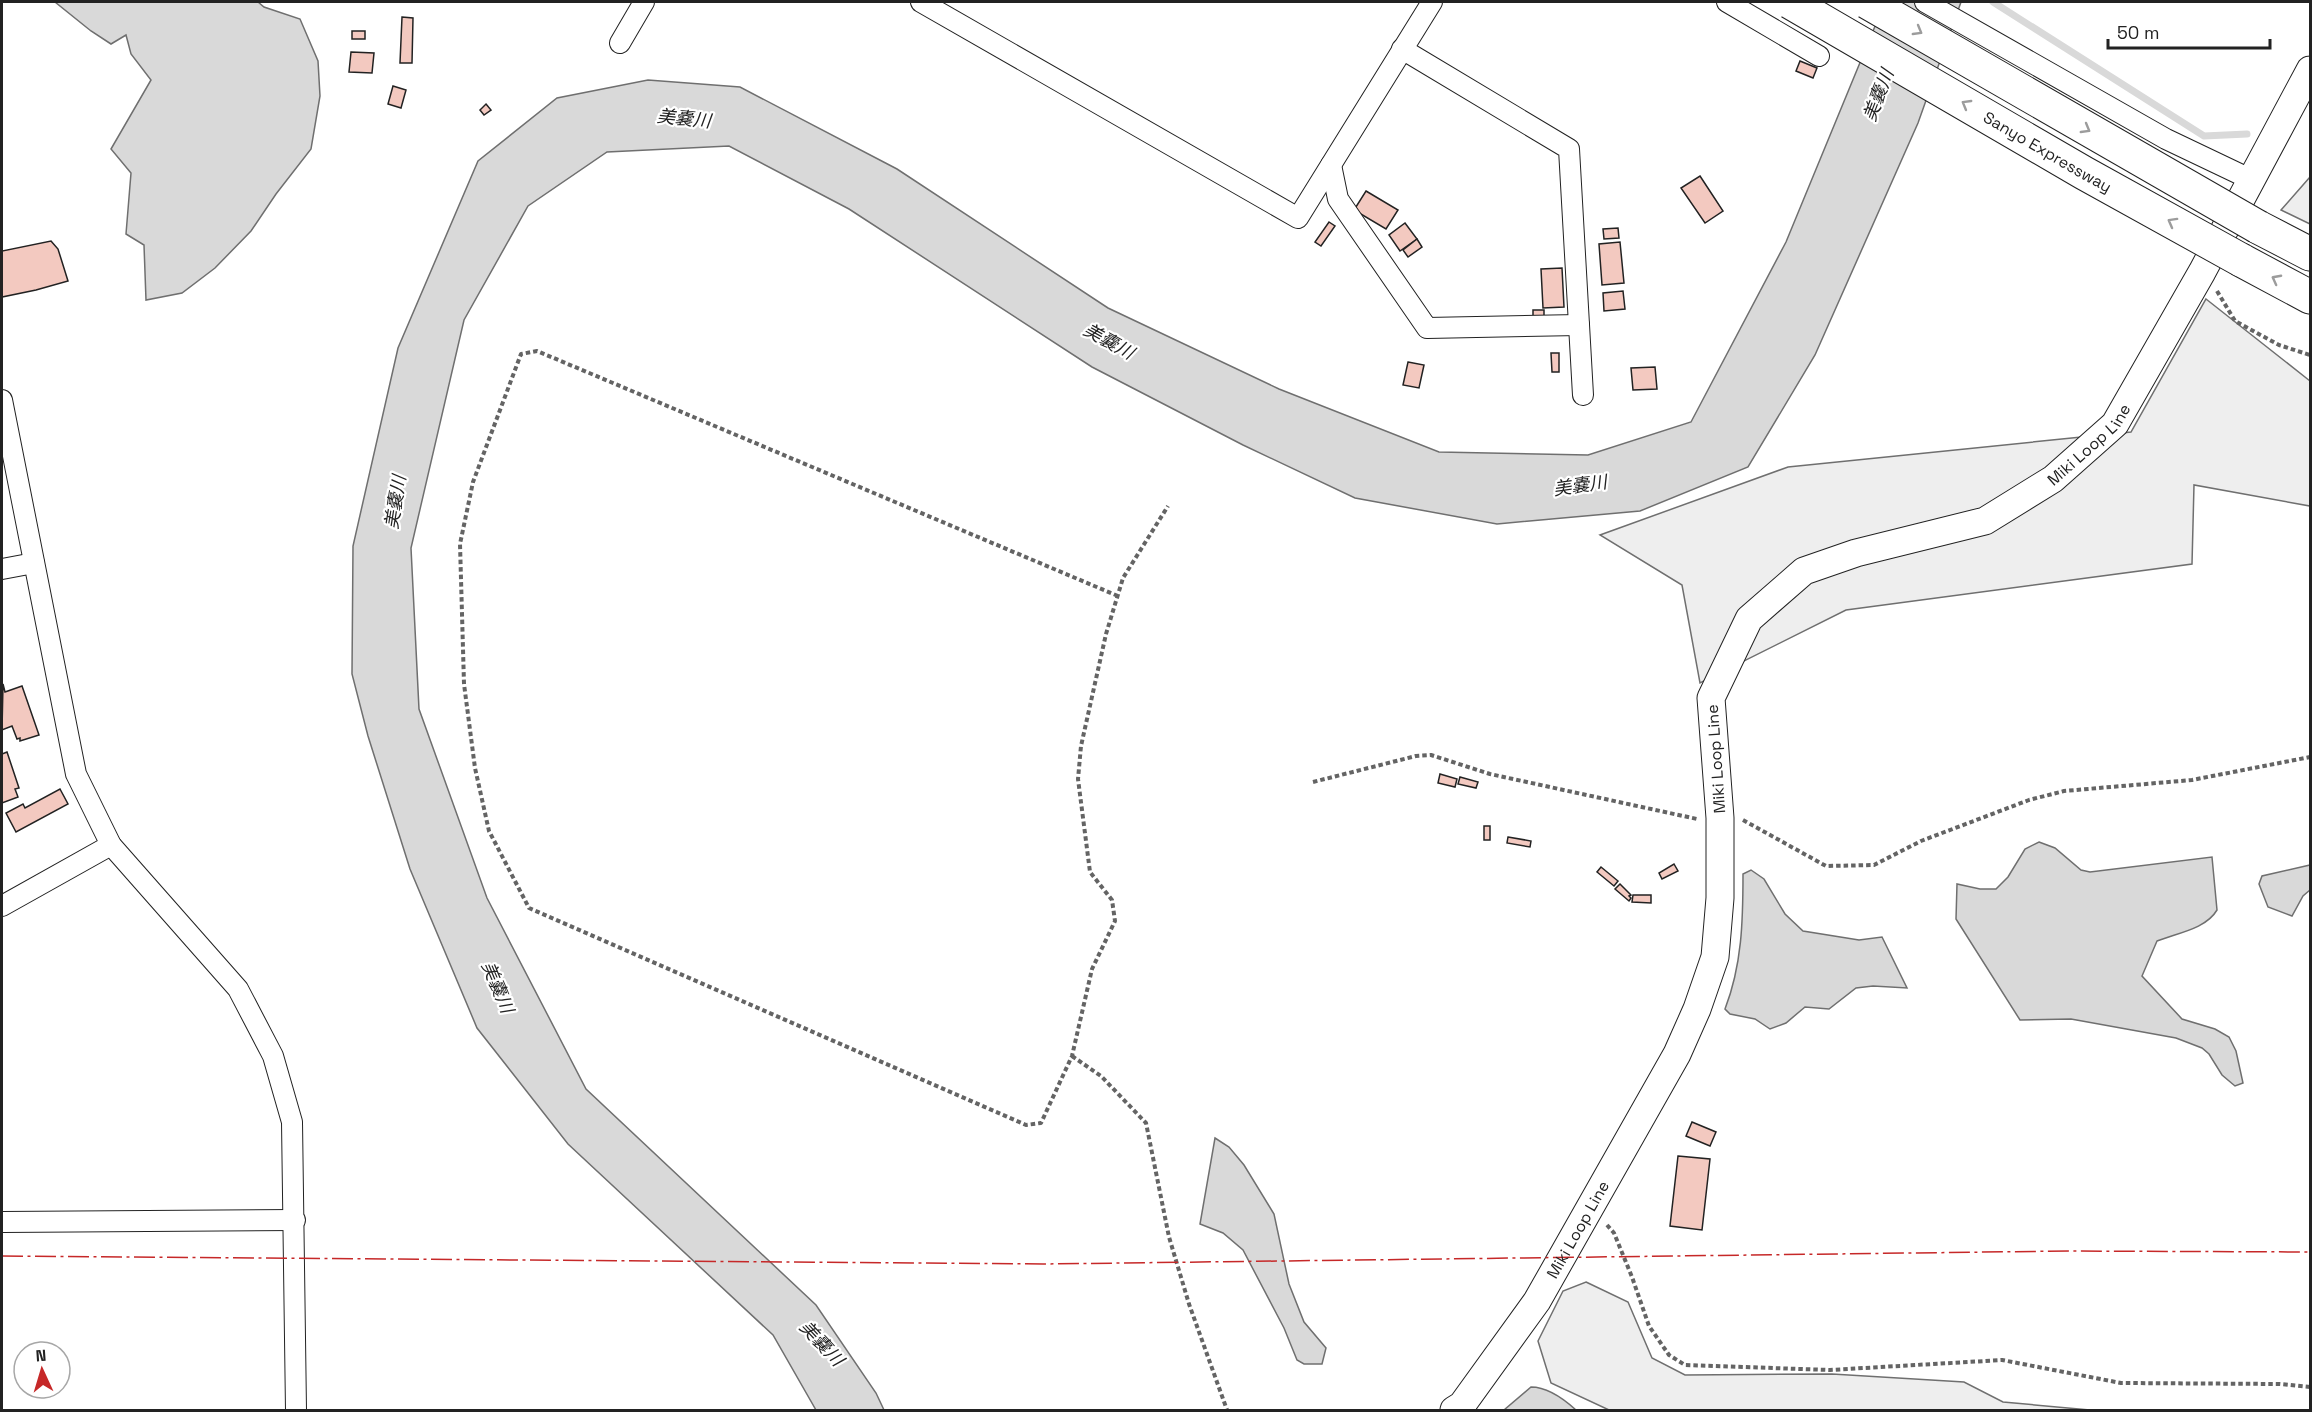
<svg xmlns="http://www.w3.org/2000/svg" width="2312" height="1412" font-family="'Space Grotesk','Noto Sans JP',sans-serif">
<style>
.green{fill:#eee;stroke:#6f6f6f;stroke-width:1.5}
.water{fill:#d9d9d9;stroke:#6f6f6f;stroke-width:1.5}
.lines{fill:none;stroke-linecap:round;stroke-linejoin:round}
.stream{stroke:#d9d9d9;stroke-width:7}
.building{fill:#f3c9c0;stroke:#222;stroke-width:1.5}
.street-casing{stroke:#222;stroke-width:22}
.secondary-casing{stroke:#222;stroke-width:29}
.highway-casing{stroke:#222;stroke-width:35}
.path{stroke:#646464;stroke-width:4;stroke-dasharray:4.5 3;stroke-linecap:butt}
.street{stroke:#fff;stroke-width:20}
.secondary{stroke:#fff;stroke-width:27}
.highway{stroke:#fff;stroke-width:33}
.highway-bridge-casing{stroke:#222;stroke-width:35;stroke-linecap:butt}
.highway-bridge{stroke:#fff;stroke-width:33}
.power{stroke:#c62828;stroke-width:1.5;stroke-dasharray:21 4.5 3 4.5;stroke-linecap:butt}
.oneway{stroke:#9c9c9c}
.labels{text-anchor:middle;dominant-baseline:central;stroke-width:4.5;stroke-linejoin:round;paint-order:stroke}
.street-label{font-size:16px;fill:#222;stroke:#fff}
.water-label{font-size:18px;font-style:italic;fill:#222;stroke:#fff}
</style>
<rect width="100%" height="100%" fill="#fff"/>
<g class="green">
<polygon points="2310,177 2310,224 2281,210"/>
<polygon points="2206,299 2310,381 2310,506 2194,485 2192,564 1846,610 1700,683 1682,585 1600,535 1788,467 2131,432"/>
<polygon points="1586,1282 1628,1302 1652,1358 1685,1375 1832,1374 1964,1382 2003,1402 2090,1410 1609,1410 1551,1383 1538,1341 1563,1291"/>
</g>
<g class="water">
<polygon points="55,2 258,2 264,7 300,19 318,61 320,96 311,149 276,194 251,231 215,268 182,293 146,300 144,245 126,234 131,173 111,149 151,80 131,54 126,35 111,44 91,31"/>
<polygon points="1885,2 1961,2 1918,123 1815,355 1748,467 1640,511 1497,524 1355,498 1243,445 1092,367 849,209 729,146 607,152 528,206 464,320 411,548 419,709 487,898 586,1089 816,1305 876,1393 884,1410 816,1410 773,1335 568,1144 477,1028 410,869 368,736 352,674 353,546 398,348 478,161 557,98 648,80 740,87 897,169 1108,308 1279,389 1439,452 1588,455 1691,422 1786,242"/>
<path d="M 2039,842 L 2055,848 L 2081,870 L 2090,872 L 2212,857 L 2217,910 C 2206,929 2177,933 2157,941 L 2142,976 L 2182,1019 L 2215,1029 L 2229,1037 L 2236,1051 L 2243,1083 L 2235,1086 L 2222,1075 L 2209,1054 L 2202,1048 L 2176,1038 L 2071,1019 L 2020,1020 L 1956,919 L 1957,884 L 1980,889 L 1996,889 L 2008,877 L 2025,849 Z"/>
<polygon points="2310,865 2310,890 2303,896 2292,916 2268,907 2259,884 2262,876"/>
<path d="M 1751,870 L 1764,879 L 1785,914 L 1803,931 L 1859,940 L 1882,937 L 1907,988 L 1873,986 L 1856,988 L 1829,1009 L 1805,1007 L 1786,1023 L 1770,1029 L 1755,1019 L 1730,1014 L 1725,1009 C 1742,965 1743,921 1743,874 Z"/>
<polygon points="1215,1138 1229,1147 1244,1165 1274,1214 1289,1284 1304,1322 1326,1348 1322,1364 1304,1364 1297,1360 1284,1328 1243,1250 1223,1233 1200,1224"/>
<path d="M 1531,1387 C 1547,1387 1565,1400 1576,1410 L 1504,1410 Z"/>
</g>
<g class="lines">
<polyline class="stream" points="1993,2 2204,136 2247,134"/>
</g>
<g class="building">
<polygon points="402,17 413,18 412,63 400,63"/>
<rect x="352" y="31" width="13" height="8"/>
<polygon points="351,52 374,53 372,73 349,72"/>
<polygon points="1800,61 1817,68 1813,78 1796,71"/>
<polygon points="393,86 406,90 401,108 388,104"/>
<polygon points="486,104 491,110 484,115 480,110"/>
<polygon points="1700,176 1723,211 1705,223 1681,188"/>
<polygon points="1366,191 1398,210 1386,229 1354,210"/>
<polygon points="1329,222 1335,226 1321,246 1315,242"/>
<polygon points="1405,223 1417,239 1400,251 1389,235"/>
<polygon points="1618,228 1619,238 1604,239 1603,229"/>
<polygon points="1417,239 1422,247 1408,257 1403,250"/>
<polygon points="51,241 58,249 68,281 36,290 2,297 2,251"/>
<polygon points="1620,242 1624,283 1602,285 1599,244"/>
<polygon points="1562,268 1564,307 1543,308 1541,269"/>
<polygon points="1623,291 1625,309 1604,311 1603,293"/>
<polygon points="1533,310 1544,310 1544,317 1533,318"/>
<polygon points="1551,353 1559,353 1559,372 1552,372"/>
<polygon points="1408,362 1424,365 1419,388 1403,385"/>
<polygon points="1655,367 1657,389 1633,390 1631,368"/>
<polygon points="3,684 5,692 22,686 39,735 20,741 20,738 17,739 12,726 2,730"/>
<polygon points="7,752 19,788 15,789 18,797 2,803 2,754"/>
<polygon points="1440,774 1457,779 1455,787 1438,783"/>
<polygon points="1460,777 1478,782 1476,788 1458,784"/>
<polygon points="60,789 68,804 16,832 6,813 23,804 25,808"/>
<rect x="1484" y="826" width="6" height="14"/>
<polygon points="1508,837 1531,841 1530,847 1507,843"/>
<polygon points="1674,864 1678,871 1662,879 1659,873"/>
<polygon points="1601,867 1618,881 1614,886 1597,872"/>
<polygon points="1620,884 1631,895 1629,896 1631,898 1629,901 1615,889"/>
<polygon points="1633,895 1651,895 1651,903 1632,902"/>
<polygon points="1692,1122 1716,1132 1710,1146 1686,1136"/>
<polygon points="1678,1156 1710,1159 1702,1230 1670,1226"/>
</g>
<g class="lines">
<defs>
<g id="street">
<polyline points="921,2 1298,218 1432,2"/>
<polyline points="1727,2 1819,56"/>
<polyline points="1925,2 2166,139 2252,180"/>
<polyline points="620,43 644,2"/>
<polyline points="1402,49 1569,149 1583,395"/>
<polyline points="1331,165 1338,199 1427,328 1579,325"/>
<polyline points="2,400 76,774 111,845 238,989 273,1056 292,1122 296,1410"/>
<polyline points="2,569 34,563"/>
<polyline points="2,906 111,845"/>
<polyline points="2,1222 295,1220"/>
</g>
<g id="secondary">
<path id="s1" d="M 1454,1410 L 1462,1405 L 1537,1301 L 1677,1054 L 1697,1009 L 1715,957 L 1720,898 L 1720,818 L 1711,698 L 1749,619 L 1804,571 L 1856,553 L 1985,521 L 2053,479 L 2115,424 L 2202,272 L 2310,70"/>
</g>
<g id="highway">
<polyline points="2258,227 2310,254"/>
<polyline points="2241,260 2310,297"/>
</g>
</defs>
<use href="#street" class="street-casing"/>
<use href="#secondary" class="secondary-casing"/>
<use href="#highway" class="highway-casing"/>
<g class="path">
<polyline points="2217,291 2235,321 2279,345 2310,355"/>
<polyline points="1118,596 537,351 521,354 473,482 460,544 464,684 475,768 489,831 529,908 1026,1125 1041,1123 1072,1056 1092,969 1115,921 1112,900 1090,872 1078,779 1081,746 1106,634 1123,578 1168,506"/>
<polyline points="1313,782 1416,756 1431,755 1490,774 1697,819"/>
<polyline points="1743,820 1826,866 1874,865 1921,841 2029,800 2064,791 2192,780 2310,757"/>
<polyline points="1072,1056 1101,1076 1146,1123 1169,1237 1189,1304 1227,1410"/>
<polyline points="1607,1225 1614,1233 1632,1277 1649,1326 1669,1355 1685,1365 1830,1370 2002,1360 2121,1383 2280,1384 2310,1387"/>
</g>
<use href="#street" class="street"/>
<use href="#secondary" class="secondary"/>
<use href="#highway" class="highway"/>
<defs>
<g id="highway-bridge">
<path id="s2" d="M 1790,2 L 2084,173 L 2241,260"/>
<polyline points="1867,2 2258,227"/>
</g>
</defs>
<use href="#highway-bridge" class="highway-bridge-casing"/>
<use href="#highway-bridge" class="highway-bridge"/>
<polyline class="power" points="2,1256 1043,1264 2070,1251 2310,1252"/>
</g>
<defs><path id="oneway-chevron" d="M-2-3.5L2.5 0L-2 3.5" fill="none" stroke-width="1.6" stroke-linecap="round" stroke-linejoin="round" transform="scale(1.5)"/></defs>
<g class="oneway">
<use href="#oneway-chevron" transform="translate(1918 31) rotate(30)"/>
<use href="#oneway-chevron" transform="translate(1966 104) rotate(-150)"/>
<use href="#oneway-chevron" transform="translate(2086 129) rotate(30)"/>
<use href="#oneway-chevron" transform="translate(2172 222) rotate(-151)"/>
<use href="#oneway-chevron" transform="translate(2276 279) rotate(-152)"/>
</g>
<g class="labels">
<g class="street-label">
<text stroke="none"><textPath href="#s2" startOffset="298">Sanyo Expressway</textPath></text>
<text stroke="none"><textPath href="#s1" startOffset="1264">Miki Loop Line</textPath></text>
<text transform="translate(1716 759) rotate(-94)">Miki Loop Line</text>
<text stroke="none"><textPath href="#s1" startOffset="220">Miki Loop Line</textPath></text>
</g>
<g class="water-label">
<text transform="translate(1878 95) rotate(-69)">美嚢川</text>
<text transform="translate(684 118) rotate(6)">美嚢川</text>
<text transform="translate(1109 341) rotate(29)">美嚢川</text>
<text transform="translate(1580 485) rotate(-8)">美嚢川</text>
<text transform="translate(395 502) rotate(-81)">美嚢川</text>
<text transform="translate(498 987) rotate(67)">美嚢川</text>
<text transform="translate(822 1343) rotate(47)">美嚢川</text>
</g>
</g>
<rect width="2312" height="1412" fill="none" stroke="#222222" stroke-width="6"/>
<g transform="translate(42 1370) rotate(356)"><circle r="28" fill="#ffffff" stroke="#a7a7a7" stroke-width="1.5"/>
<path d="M0-4.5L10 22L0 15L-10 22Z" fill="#c62828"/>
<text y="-9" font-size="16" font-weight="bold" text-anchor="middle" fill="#222222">N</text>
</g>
<path d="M2108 39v9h162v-9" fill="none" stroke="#222222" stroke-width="3"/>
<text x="2117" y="39" font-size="18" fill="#222222" stroke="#ffffff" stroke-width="4.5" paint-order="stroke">50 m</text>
</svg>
